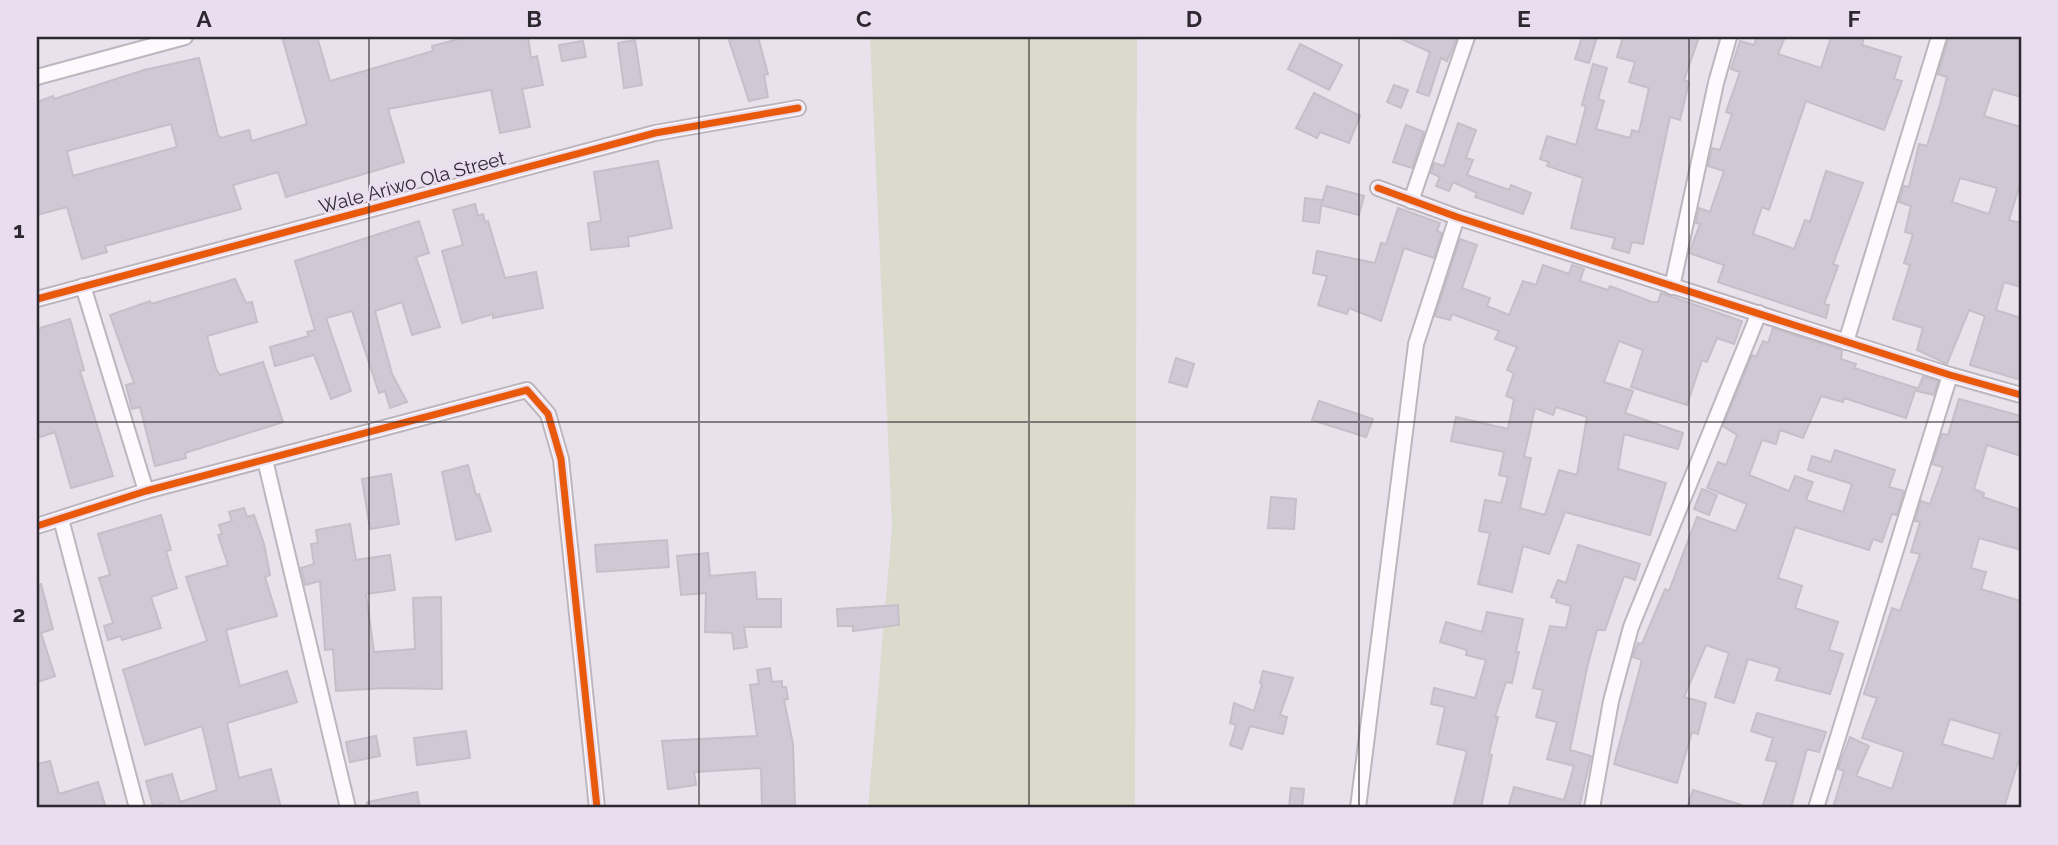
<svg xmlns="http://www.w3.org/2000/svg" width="2058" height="845" font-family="Raleway,sans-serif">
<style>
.green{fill:#dbdbcd}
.building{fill:#d1c8d6;stroke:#c5bfc8;stroke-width:2;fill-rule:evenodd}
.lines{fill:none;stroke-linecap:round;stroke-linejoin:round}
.minor-casing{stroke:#bcb6be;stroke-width:18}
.minor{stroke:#fcfafc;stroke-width:14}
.cycleway-casing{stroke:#eaddf0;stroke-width:11}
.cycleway{stroke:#e8590c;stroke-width:7}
.grid{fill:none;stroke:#2e2930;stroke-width:2;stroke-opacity:0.55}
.labels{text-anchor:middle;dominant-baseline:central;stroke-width:5;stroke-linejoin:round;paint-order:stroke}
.street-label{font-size:19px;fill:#2e2930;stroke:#eaddf0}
.neatline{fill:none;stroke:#2e2930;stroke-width:2.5}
.grid-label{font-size:23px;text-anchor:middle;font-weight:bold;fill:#2e2930}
</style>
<rect width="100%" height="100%" fill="#e9e1ec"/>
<polygon class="green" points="870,37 1137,37 1135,808 868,808 892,528"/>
<g class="building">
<path d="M 282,37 L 317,37 L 330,81 L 433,51 L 432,46 L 467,37 L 528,37 L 531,58 L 537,56 L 543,85 L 522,89 L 530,127 L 500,133 L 491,90 L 388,109 L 404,162 L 286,197 L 278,172 L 233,185 L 241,209 L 105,246 L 107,252 L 82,259 L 67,207 L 37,215 L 37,102 L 53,96 L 54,99 L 144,70 L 199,58 L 218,135 L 221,138 L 249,130 L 252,141 L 307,124 ZM 171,124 L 177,147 L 73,176 L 67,151 Z"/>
<polygon points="728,37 758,37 768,74 764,75 768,97 749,101"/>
<polygon points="1397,37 1450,37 1456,39 1447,61 1441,58 1429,96 1417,92 1430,52"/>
<polygon points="1582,37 1597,37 1589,63 1575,59"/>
<polygon points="1623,37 1699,37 1684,80 1689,82 1680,120 1670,117 1643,244 1632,242 1629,253 1612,248 1615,238 1571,228 1583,178 1547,166 1549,162 1540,159 1547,136 1576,145 1586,106 1582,105 1593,64 1607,68 1598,99 1604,101 1596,129 1630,138 1632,130 1639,132 1649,88 1629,82 1635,62 1617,57"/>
<polygon points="1757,37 1785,37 1778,54 1821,68 1831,37 1864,37 1862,45 1901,57 1894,79 1902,81 1884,130 1806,101 1769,210 1762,207 1753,234 1794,249 1805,220 1810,222 1826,171 1863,183 1833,264 1838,266 1824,304 1829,305 1826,318 1718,282 1724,265 1689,253 1700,224 1696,223 1699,208 1710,212 1724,171 1708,166 1712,148 1720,150 1732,114 1726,112 1740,72 1731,69 1740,41 1754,45"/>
<path d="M 1949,37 L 2021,37 L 2021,97 L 1993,89 L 1984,116 L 2021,127 L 2021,181 L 2009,220 L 2021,223 L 2021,287 L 2004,282 L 1996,310 L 2021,318 L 2021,380 L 1970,365 L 1985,316 L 1969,310 L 1947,364 L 1917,350 L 1923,328 L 1893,319 L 1910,265 L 1904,263 L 1913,234 L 1905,232 L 1911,206 L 1899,202 L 1904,186 L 1909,187 L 1919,144 L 1927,146 L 1940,104 L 1947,77 L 1938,74 ZM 1960,178 L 1997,188 L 1989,214 L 1952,202 Z"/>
<polygon points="635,40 642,85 624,88 618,43"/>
<polygon points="583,41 586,57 562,61 559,45"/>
<polygon points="1300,44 1342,65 1329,90 1288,69"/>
<polygon points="1394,85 1408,90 1401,108 1387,102"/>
<polygon points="1314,93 1360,116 1349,143 1320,132 1317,138 1296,128"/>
<polygon points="1458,123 1476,130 1466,158 1473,160 1467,175 1509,190 1511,185 1531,193 1523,214 1475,197 1477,193 1453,182 1449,191 1436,186 1440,177 1431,173 1434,163 1444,166"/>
<polygon points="1406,125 1424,132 1412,168 1393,162"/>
<polygon points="658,161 672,228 628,237 629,246 591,250 588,223 601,221 594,172"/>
<polygon points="1327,186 1364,196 1359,215 1321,205"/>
<polygon points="1305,198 1322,200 1319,223 1303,221"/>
<polygon points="475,204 478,216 483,214 485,222 488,221 505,278 536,272 543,308 493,318 493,314 462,323 442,251 463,245 453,210"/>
<polygon points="1398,208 1440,223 1437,231 1442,233 1434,258 1404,248 1381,321 1349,308 1347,314 1318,305 1327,276 1313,273 1317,251 1375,263 1381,243 1386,244"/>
<polygon points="419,221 429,253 416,257 440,327 412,335 402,302 375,311 392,374 407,402 390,408 385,391 379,393 352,311 326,318 351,391 331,399 314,355 275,366 270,347 309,336 307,332 315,330 295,261"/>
<path d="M 1460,239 L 1477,245 L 1462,288 L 1490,298 L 1487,306 L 1509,315 L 1523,281 L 1536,285 L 1543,265 L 1569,274 L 1572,265 L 1584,269 L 1580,281 L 1608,290 L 1610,286 L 1652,302 L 1658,302 L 1661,293 L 1742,321 L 1734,344 L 1717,338 L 1707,362 L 1702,360 L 1687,405 L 1631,387 L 1643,350 L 1619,341 L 1604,382 L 1633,391 L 1625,413 L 1683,433 L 1678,449 L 1624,434 L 1618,469 L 1666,483 L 1650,535 L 1565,512 L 1549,554 L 1523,546 L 1512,592 L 1478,584 L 1490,533 L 1479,531 L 1485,500 L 1501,503 L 1508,477 L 1499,475 L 1504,452 L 1451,441 L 1456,417 L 1508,429 L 1514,399 L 1506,396 L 1514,373 L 1507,370 L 1517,347 L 1495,339 L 1499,331 L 1452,314 L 1450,320 L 1435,316 ZM 1556,407 L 1587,417 L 1577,475 L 1559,470 L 1545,515 L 1520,508 L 1531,458 L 1524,457 L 1535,408 L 1553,415 Z"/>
<polygon points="235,279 246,303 252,302 257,322 207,336 216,369 220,375 263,362 283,422 185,453 186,458 155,466 140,407 132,409 126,385 134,383 110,315 150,301 151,304"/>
<polygon points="70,319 84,370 80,371 113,476 71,488 55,432 37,438 37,329"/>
<polygon points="1773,328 1842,350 1841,359 1856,364 1854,368 1916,388 1906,418 1844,398 1843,402 1821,396 1803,438 1780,430 1776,444 1762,440 1749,475 1789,491 1795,476 1813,482 1806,500 1843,512 1852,484 1808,470 1812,456 1831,462 1835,450 1895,470 1889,487 1904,491 1897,515 1892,514 1882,542 1873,539 1869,550 1795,527 1778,578 1802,586 1795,608 1838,622 1829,650 1843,654 1830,694 1776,680 1780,668 1748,659 1734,703 1715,697 1729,653 1706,645 1684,697 1706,703 1698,734 1692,732 1677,783 1614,764 1642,660 1633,657 1638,643 1642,644 1665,589 1669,591 1697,517 1736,531 1747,504 1707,488 1718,462 1726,465 1737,435 1723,426 1752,355 1756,357 1763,341 1768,343"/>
<polygon points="1176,358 1194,364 1187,387 1169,382"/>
<polygon points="1923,377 1938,381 1934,395 1917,391"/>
<path d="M 1959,399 L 2021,416 L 2021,456 L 1987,445 L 1974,489 L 1984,493 L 1983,497 L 2021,510 L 2021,550 L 1979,538 L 1971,568 L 1986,572 L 1981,589 L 2021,601 L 2021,763 L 2018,762 L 2004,808 L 1833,808 L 1844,771 L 1838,769 L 1850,737 L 1869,746 L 1856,776 L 1892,789 L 1904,752 L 1862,738 L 1877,698 L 1864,694 L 1892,608 L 1900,611 L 1920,554 L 1911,552 L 1920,522 L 1915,521 L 1921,501 L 1930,504 L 1943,467 L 1932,464 L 1942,434 L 1948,435 ZM 1950,719 L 2000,734 L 1993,759 L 1942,744 Z"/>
<polygon points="1319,401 1373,419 1366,437 1312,420"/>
<polygon points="468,465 476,495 479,494 491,531 456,540 442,472"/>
<polygon points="391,474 399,524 370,529 362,479"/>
<polygon points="1702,489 1717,495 1709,515 1694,509"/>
<polygon points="1271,497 1296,499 1294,529 1268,528"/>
<polygon points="244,508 247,517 254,515 264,544 270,575 265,577 277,616 226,630 240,686 287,671 297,702 227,723 239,778 271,769 281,808 165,808 163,803 153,806 146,781 172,774 180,802 217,790 202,726 145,745 123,670 207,641 186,577 228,565 218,535 222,534 219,525 232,521 229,512"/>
<polygon points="161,515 171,550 166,551 177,588 151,597 161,628 122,640 121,636 108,640 104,626 113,623 99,578 110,575 98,534"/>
<polygon points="350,524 356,560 390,555 395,590 366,594 374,652 415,649 413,598 441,597 442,689 385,688 336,691 333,649 325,650 320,581 305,585 301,568 314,564 311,544 318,543 316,530"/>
<polygon points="667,540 669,567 597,572 595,545"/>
<polygon points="1578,545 1640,564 1635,580 1624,576 1605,630 1597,630 1587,668 1570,750 1591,756 1579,808 1508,808 1514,787 1564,800 1574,766 1547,759 1557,722 1536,717 1543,690 1533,688 1550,626 1566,628 1571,606 1556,602 1557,599 1551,597 1558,580 1566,583"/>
<polygon points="708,553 710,576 755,572 757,599 781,599 781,627 744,627 747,647 734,649 732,633 705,632 706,593 681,595 677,556"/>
<polygon points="41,584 53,629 41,633 55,676 37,682 37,585"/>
<polygon points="898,605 899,625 853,631 853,626 838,626 837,609"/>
<polygon points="1487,612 1523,619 1516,652 1519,652 1512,683 1506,682 1495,717 1498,717 1489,754 1492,755 1481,808 1453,808 1467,751 1437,744 1445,707 1431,704 1434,688 1475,698 1486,660 1466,655 1467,650 1440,642 1446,622 1482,632"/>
<polygon points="770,668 772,682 782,681 782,687 786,687 788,699 784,700 793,744 795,808 762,808 761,768 694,772 696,785 668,789 662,741 757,736 750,685 759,684 757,670"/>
<polygon points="1263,671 1293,678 1280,715 1287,717 1283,734 1250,726 1242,749 1230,745 1236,725 1230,723 1234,703 1254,711 1262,684 1260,683"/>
<polygon points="1757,713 1826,732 1819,752 1807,749 1791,808 1763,805 1777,762 1766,760 1773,738 1751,731"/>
<polygon points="466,731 470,758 417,765 414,738"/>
<polygon points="376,736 380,756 350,762 346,742"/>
<polygon points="50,761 59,794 98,782 106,808 37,808 37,764"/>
<polygon points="1291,788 1304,789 1302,808 1289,807"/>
<polygon points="1693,790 1742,805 1742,808 1687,808"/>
<polygon points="417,792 420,808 367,808 367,802"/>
</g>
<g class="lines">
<defs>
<g id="minor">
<polyline points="37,77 185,37"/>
<polyline points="1378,188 1457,217 1950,375 2021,395"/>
<polyline points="1411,201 1467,37"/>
<polyline points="83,286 146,491"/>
<polyline points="1672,287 1716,83 1729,37"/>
<polyline points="37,299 655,133 798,108"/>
<polyline points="1846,342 1939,37"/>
<polyline points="265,460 348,808"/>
<polyline points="61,519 137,808"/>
<polyline points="37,526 146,491 527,390 548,414 561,459 597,808"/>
<polyline points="1358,808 1416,344 1457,217"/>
<polyline points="1592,808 1611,701 1631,627 1759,313"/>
<polyline points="1816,808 1950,375"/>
</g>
</defs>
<use href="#minor" class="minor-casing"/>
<use href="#minor" class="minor"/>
<defs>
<g id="cycleway">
<polyline points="1378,188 1457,217 1950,375 2021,395"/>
<polyline points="37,299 655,133 798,108"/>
<polyline points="37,526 146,491 527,390 548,414 561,459 597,808"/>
</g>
</defs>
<use href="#cycleway" class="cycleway-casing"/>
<use href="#cycleway" class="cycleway"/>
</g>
<path class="grid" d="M 369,37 L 369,808M 699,37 L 699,808M 1029,37 L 1029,808M 1359,37 L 1359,808M 1689,37 L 1689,808M 37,422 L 2021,422"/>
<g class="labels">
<g class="street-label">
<text transform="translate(412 182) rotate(-15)">Wale Ariwo Ola Street</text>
</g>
</g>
<rect width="2058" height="845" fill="none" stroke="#eaddf0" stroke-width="77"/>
<rect x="38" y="38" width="1982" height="768" class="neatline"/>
<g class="grid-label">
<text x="204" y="27">A</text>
<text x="534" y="27">B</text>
<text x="864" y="27">C</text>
<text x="1194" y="27">D</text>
<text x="1524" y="27">E</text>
<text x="1854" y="27">F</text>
<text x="19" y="238">1</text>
<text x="19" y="622">2</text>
</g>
</svg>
